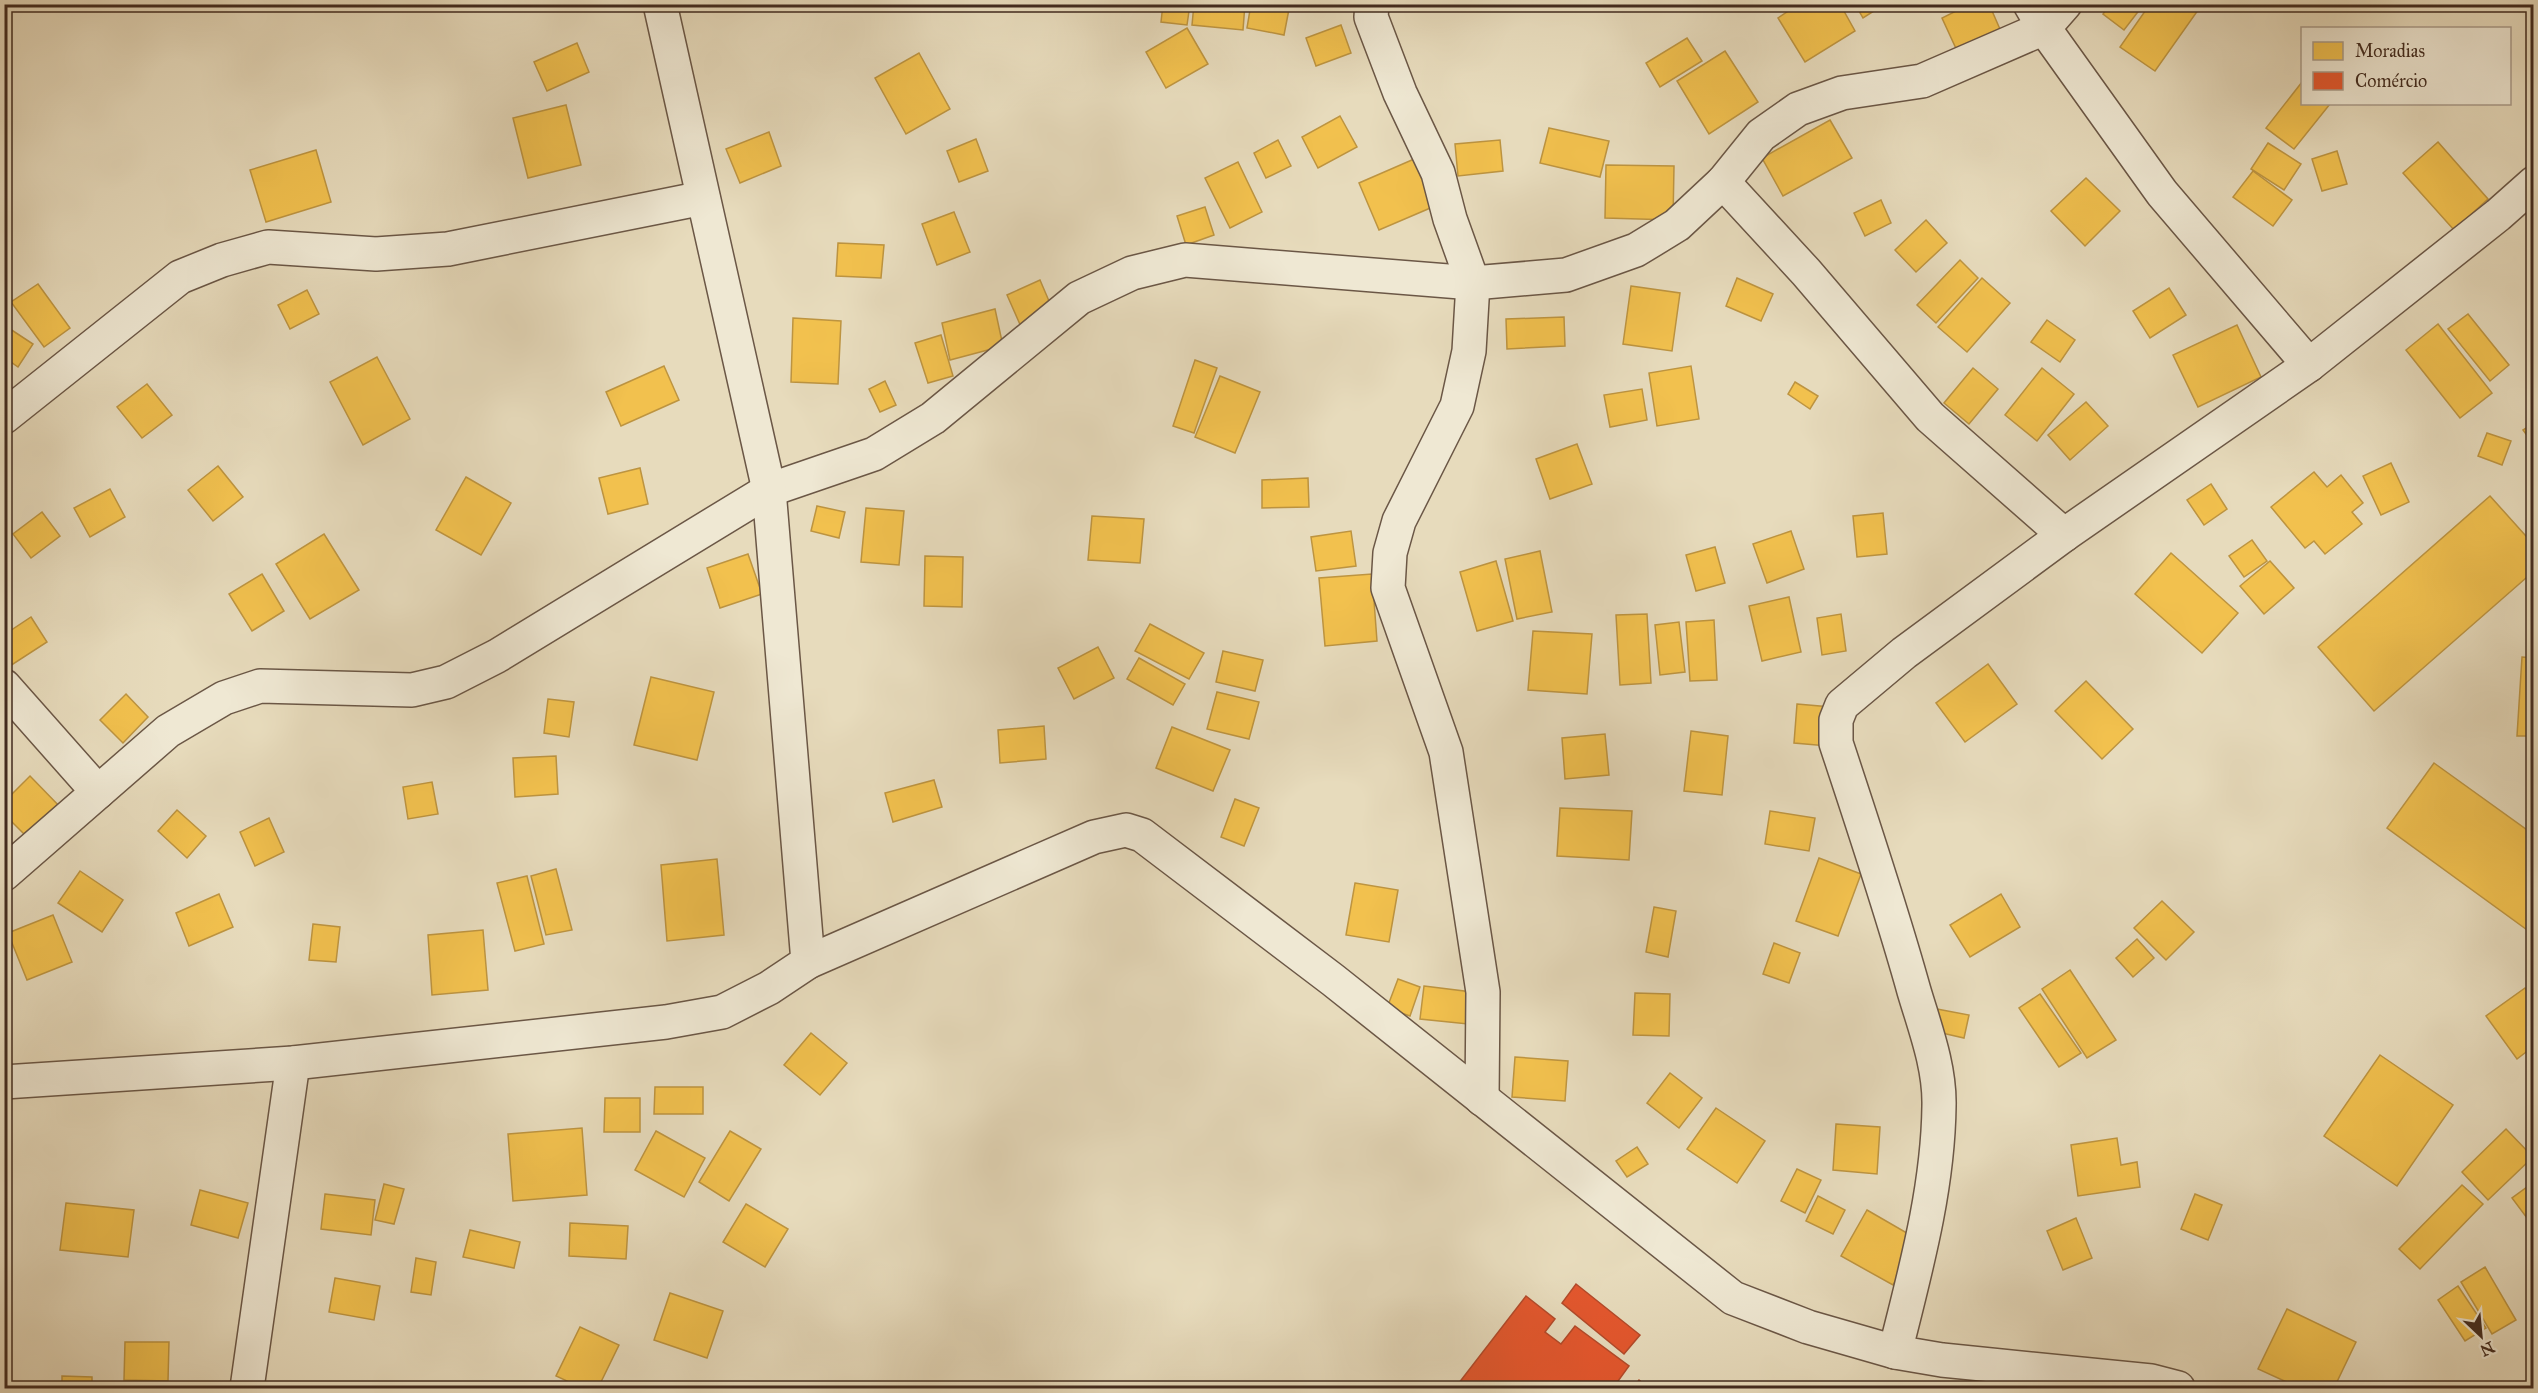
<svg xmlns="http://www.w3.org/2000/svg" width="2538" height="1393" font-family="'IM FELL Great Primer',serif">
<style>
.homes{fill:#f2c14e;stroke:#bd9440;stroke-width:1.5}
.shops{fill:#e4572e;stroke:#b34a2a;stroke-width:1.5}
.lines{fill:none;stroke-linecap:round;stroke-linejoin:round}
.minor-casing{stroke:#6b5746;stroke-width:36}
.minor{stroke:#efe8d3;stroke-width:33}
</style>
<rect width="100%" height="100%" fill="#e7dbbc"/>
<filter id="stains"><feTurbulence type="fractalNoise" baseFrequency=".00333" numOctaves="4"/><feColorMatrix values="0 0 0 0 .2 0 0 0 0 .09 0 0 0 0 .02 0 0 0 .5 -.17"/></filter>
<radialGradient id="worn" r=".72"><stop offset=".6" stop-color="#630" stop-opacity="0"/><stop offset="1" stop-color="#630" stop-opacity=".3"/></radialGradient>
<g class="homes">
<polygon points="1163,4 1190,4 1187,25 1161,22"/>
<polygon points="1194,4 1245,4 1243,30 1192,25"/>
<polygon points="1251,4 1290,4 1284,35 1247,28"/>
<polygon points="1799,4 1840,4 1855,31 1805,62 1778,18"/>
<polygon points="1855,4 1885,4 1863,18"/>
<polygon points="1970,4 1989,4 2003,36 1959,55 1942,18"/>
<polygon points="2110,4 2144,4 2124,30 2103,14"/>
<polygon points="2150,4 2201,6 2155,71 2120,47"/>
<polygon points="1341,25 1351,53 1316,66 1306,38"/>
<polygon points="1187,28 1208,64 1166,88 1146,52"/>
<polygon points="1687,38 1702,61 1660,87 1646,63"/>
<polygon points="577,43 589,72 547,91 534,62"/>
<polygon points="1725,51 1758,102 1709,134 1677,81"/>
<polygon points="919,53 950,109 906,134 875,78"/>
<polygon points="2302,82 2302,104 2330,104 2294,149 2266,128"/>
<polygon points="566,105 581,165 528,178 513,118"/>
<polygon points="1340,116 1357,147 1318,168 1302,137"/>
<polygon points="1830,120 1852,158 1783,196 1762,158"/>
<polygon points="1549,128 1609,141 1600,177 1540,163"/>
<polygon points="769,132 781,166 740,183 726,149"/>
<polygon points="976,139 988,171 959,182 947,151"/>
<polygon points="1278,140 1291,166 1266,178 1254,153"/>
<polygon points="1500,140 1503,171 1458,176 1455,144"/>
<polygon points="2438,142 2488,199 2454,230 2403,173"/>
<polygon points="2268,143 2301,164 2284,190 2251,169"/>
<polygon points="316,150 331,202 266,222 250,170"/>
<polygon points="2337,151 2347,184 2322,191 2312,159"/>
<polygon points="1421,156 1442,203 1379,230 1359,183"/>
<polygon points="1238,162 1262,212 1230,228 1205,178"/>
<polygon points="1606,165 1674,166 1673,220 1605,218"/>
<polygon points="2253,171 2292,200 2273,226 2233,197"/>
<polygon points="2086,178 2120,211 2085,246 2051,211"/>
<polygon points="1881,200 1891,223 1865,236 1854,213"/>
<polygon points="1205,207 1214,235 1186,245 1177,216"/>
<polygon points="954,212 970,252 937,265 922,224"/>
<polygon points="1926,220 1947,243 1916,272 1895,250"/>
<polygon points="838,243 884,245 881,278 836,276"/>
<polygon points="1960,260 1978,278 1936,323 1917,305"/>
<polygon points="1737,278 1773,294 1761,321 1726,306"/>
<polygon points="1982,278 2010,303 1967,352 1938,327"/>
<polygon points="1040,280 1055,315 1022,329 1007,295"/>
<polygon points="38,284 70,328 44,347 11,302"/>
<polygon points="1631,286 1680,293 1672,351 1623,344"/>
<polygon points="2169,288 2186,315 2150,338 2133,311"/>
<polygon points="307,290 319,314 290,329 278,305"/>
<polygon points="995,309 1003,346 950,360 942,323"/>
<polygon points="2468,314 2509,365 2490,381 2448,329"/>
<polygon points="1564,317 1565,346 1507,349 1506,319"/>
<polygon points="793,318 841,321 838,384 791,382"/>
<polygon points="2047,320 2075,340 2060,362 2031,342"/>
<polygon points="2438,324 2492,393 2460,418 2406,350"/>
<polygon points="4,325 33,344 18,367 4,357"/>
<polygon points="2237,325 2261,377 2198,407 2173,355"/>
<polygon points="941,335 953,376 928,383 915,343"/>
<polygon points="377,357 410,419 363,445 330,382"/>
<polygon points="1195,360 1217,368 1194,433 1173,426"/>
<polygon points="664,366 679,400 621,426 606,392"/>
<polygon points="1691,366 1699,419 1657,426 1649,373"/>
<polygon points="1973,368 1998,389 1969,424 1944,403"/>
<polygon points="2042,368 2074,394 2037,441 2005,415"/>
<polygon points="1220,376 1260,392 1235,453 1195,437"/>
<polygon points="885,381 896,405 880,412 869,389"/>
<polygon points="1795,382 1818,396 1810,409 1788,394"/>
<polygon points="147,384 172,415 142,438 117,407"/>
<polygon points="1642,389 1647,420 1610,427 1604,395"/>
<polygon points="2086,402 2108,426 2070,460 2048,435"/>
<polygon points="2534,423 2534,439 2531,441 2523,430"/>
<polygon points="2487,433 2511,441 2502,465 2478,456"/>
<polygon points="1577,444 1592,484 1550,499 1536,459"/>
<polygon points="2391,463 2409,502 2381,515 2363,476"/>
<polygon points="218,466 243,497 213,521 188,490"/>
<polygon points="640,468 648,504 608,514 599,478"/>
<polygon points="2314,472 2327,487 2341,475 2363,503 2352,512 2362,524 2325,554 2314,541 2305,548 2271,507"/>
<polygon points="466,477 511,503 481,555 436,530"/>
<polygon points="1308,478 1309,507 1262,508 1262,480"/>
<polygon points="2211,484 2227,509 2204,525 2187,500"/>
<polygon points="110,489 125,517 90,537 74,508"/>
<polygon points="2490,496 2534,545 2534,571 2374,711 2318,647"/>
<polygon points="817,506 845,512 839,538 811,531"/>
<polygon points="866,508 904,511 899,565 861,562"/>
<polygon points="42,512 60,536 31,558 13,534"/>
<polygon points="1883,513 1887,554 1857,557 1853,516"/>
<polygon points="1092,516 1144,519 1140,563 1088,560"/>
<polygon points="1351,531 1356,566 1316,571 1311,537"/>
<polygon points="1791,531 1804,569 1767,583 1753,544"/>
<polygon points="324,534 359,590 310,619 276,564"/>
<polygon points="2252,540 2267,561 2244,577 2229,556"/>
<polygon points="1715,547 1725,583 1696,591 1686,555"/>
<polygon points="1540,551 1552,612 1517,619 1505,559"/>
<polygon points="2171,553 2238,613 2202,653 2135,594"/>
<polygon points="748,554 762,594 720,608 707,568"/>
<polygon points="925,556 963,557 962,607 924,606"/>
<polygon points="1496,561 1513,621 1477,631 1460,572"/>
<polygon points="2270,561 2294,588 2264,614 2240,586"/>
<polygon points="262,574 284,611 252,631 229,594"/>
<polygon points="1372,574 1377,641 1325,646 1319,578"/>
<polygon points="1789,597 1801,652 1762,661 1749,606"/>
<polygon points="1647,614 1651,683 1620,685 1616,615"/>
<polygon points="1841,614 1846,651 1822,655 1817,618"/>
<polygon points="31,617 47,642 10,666 4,658 4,635"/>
<polygon points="1714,620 1717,680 1690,681 1686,622"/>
<polygon points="1679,622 1685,672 1660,675 1655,625"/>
<polygon points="1150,624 1204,653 1189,679 1135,651"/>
<polygon points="1533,631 1592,634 1587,694 1528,690"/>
<polygon points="1098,647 1114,678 1074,699 1058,668"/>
<polygon points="1223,651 1263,660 1255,691 1216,682"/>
<polygon points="2522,657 2534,658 2534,736 2517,736"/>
<polygon points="1139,658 1185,684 1173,705 1127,679"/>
<polygon points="1988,664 2017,704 1965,742 1936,703"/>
<polygon points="651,677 714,692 697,760 634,745"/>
<polygon points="2086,681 2133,729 2102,759 2055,711"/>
<polygon points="1217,692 1259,702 1249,739 1207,729"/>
<polygon points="126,694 148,717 123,743 100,720"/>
<polygon points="548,699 574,702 569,737 544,733"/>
<polygon points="1797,704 1831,707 1828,746 1794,743"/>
<polygon points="1044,726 1046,759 1000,763 998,730"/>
<polygon points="1172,727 1230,750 1213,791 1156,768"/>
<polygon points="1691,731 1728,736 1722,795 1684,791"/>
<polygon points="1605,734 1609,775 1565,779 1562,738"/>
<polygon points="556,756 558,794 515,797 513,758"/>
<polygon points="2434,763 2534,835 2534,927 2530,932 2387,828"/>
<polygon points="30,776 64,811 32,842 4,814 4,802"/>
<polygon points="934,780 942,807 893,822 885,793"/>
<polygon points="432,782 438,814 408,819 403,787"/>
<polygon points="1235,799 1259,808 1244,846 1221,837"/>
<polygon points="1560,808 1632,811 1629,860 1557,856"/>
<polygon points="177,810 206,836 187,858 158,831"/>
<polygon points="1770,811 1815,818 1809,851 1765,844"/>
<polygon points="269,818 284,852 255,866 240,832"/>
<polygon points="1819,858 1861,874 1838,936 1796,921"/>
<polygon points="717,859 724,935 667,941 661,865"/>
<polygon points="556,869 572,930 546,935 531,876"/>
<polygon points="80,871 123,900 102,932 58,903"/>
<polygon points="527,876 544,944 515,951 497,883"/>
<polygon points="1355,883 1398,890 1389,942 1346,935"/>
<polygon points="219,894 233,927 189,946 176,913"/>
<polygon points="2001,894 2020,927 1970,957 1950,925"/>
<polygon points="2162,901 2194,932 2166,960 2134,928"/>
<polygon points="1654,907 1676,911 1668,957 1646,952"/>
<polygon points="53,915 72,962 27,980 8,933"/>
<polygon points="313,924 340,927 336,962 309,960"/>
<polygon points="483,930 488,990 432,995 428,935"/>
<polygon points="2137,939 2154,958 2133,977 2116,958"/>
<polygon points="1774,943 1800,953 1789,983 1763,974"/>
<polygon points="2070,970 2116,1040 2087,1058 2042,989"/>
<polygon points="1398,979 1420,987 1410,1016 1387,1008"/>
<polygon points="1424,986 1472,992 1468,1024 1420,1019"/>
<polygon points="2525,988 2534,1000 2534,1046 2517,1059 2486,1016"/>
<polygon points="1635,993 1670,994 1669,1036 1633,1035"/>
<polygon points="2040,994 2081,1053 2059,1067 2019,1008"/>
<polygon points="1937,1009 1969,1015 1964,1038 1933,1031"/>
<polygon points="811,1033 847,1063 820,1095 784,1065"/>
<polygon points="2380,1055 2453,1105 2397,1186 2324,1136"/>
<polygon points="1515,1057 1568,1061 1565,1101 1512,1097"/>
<polygon points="1670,1073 1702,1098 1679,1128 1647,1103"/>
<polygon points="655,1087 703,1087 703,1114 654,1114"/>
<polygon points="605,1098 640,1098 640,1132 604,1132"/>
<polygon points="1716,1108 1765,1141 1737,1183 1687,1149"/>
<polygon points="1836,1124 1880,1127 1877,1174 1833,1170"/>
<polygon points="582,1128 587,1195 513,1201 508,1134"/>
<polygon points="2506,1129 2533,1157 2488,1200 2462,1172"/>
<polygon points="656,1131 705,1158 684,1197 635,1170"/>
<polygon points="730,1131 761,1149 729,1201 699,1182"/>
<polygon points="2117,1138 2121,1165 2137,1162 2140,1187 2078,1196 2071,1145"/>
<polygon points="1637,1147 1648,1164 1627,1177 1616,1161"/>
<polygon points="1797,1169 1821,1180 1805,1213 1781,1201"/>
<polygon points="2534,1182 2534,1226 2533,1226 2512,1198"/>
<polygon points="384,1184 404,1189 394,1224 375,1220"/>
<polygon points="2462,1185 2483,1204 2420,1269 2399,1249"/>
<polygon points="200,1190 248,1203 238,1238 191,1225"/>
<polygon points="325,1194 375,1200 371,1235 321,1229"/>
<polygon points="2195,1194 2222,1205 2208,1240 2181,1229"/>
<polygon points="1818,1196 1845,1210 1833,1234 1806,1221"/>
<polygon points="66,1203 134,1210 128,1257 60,1250"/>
<polygon points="746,1204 788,1229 765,1267 723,1242"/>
<polygon points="1867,1210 1919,1240 1893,1285 1841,1256"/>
<polygon points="2076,1218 2092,1258 2063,1270 2047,1231"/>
<polygon points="4,1223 10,1223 9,1248 4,1248"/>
<polygon points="570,1223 628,1226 626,1259 569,1256"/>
<polygon points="470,1230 520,1242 514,1268 463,1257"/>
<polygon points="416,1258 436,1262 431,1295 411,1292"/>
<polygon points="2485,1267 2516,1320 2492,1334 2461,1282"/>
<polygon points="335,1278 380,1286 374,1320 329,1312"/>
<polygon points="2458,1286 2486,1328 2465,1341 2438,1300"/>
<polygon points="670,1293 723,1311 707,1358 654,1340"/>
<polygon points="2287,1309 2356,1342 2334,1388 2300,1388 2258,1369"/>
<polygon points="580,1327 619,1345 598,1388 582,1388 556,1376"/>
<polygon points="125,1342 169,1342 168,1381 124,1380"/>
<polygon points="62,1376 92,1377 92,1388 62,1388"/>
</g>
<g class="shops">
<polygon points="1576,1284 1640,1335 1624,1354 1562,1303"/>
<polygon points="1526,1296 1555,1319 1545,1332 1561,1344 1575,1326 1629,1366 1613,1388 1455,1388"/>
<polygon points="1639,1380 1649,1388 1633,1388"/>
</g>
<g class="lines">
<defs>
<g id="minor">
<polyline points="1372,4 1371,17 1400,93 1438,173 1450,219 1473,283 1469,351 1457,406 1399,521 1390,553 1388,588 1446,752 1483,992 1482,1099"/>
<polyline points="2030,4 2044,28 2162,193 2309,365"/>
<polyline points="1723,182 1806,272 1930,417 2064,535"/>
<polyline points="4,417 180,277 222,260 268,247 376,254 448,249 703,198"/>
<polyline points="4,686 98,792"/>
<polyline points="4,874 168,731 224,698 260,686 412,690 446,682 497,656 769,490 874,454 933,418 1079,298 1132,273 1185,260 1473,283 1566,275 1636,250 1677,225 1723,182 1761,135 1798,109 1842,93 1922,81 2044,28 2065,4"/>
<polyline points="808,962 1094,837 1126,830 1142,835 1333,980 1733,1298 1808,1327 1895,1352"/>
<polyline points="4,1082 293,1063 666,1022 722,1012 769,988 808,962 769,490 660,4"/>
<polyline points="247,1388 293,1063"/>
<path d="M 2178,1388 L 2151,1381 L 1942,1360 L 1895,1352 C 1915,1272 1938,1190 1939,1106 C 1940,1067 1925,1028 1914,991 C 1891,908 1863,825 1836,743 L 1836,720 L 1842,705 L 1904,653 L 2064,535 L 2309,365 L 2498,215 L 2534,183"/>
</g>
</defs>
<use href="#minor" class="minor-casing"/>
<use href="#minor" class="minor"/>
</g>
<rect width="2538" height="1393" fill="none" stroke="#e7dbbc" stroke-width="24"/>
<rect x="6" y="6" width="2526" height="1381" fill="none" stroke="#422b1f" stroke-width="3"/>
<rect x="12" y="12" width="2514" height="1369" fill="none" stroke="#422b1f" stroke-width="1.5"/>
<rect x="2301" y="27" width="210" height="78" fill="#efe8d3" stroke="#aa9c8b" stroke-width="1.5"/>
<rect x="2313" y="42" width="30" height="18" fill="#f2c14e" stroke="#aa9c8b" stroke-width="1.5"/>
<text x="2355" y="57" font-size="18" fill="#422b1f">Moradias</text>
<rect x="2313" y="72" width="30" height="18" fill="#e4572e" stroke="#aa9c8b" stroke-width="1.5"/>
<text x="2355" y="87" font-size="18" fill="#422b1f">Comércio</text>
<g transform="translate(2481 1336) rotate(154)" stroke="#efe8d3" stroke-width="4.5" paint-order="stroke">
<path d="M0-4.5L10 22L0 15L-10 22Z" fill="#422b1f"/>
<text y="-9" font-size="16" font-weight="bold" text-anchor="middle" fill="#422b1f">N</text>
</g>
<rect width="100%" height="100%" filter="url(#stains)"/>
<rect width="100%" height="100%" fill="url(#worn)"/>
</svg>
